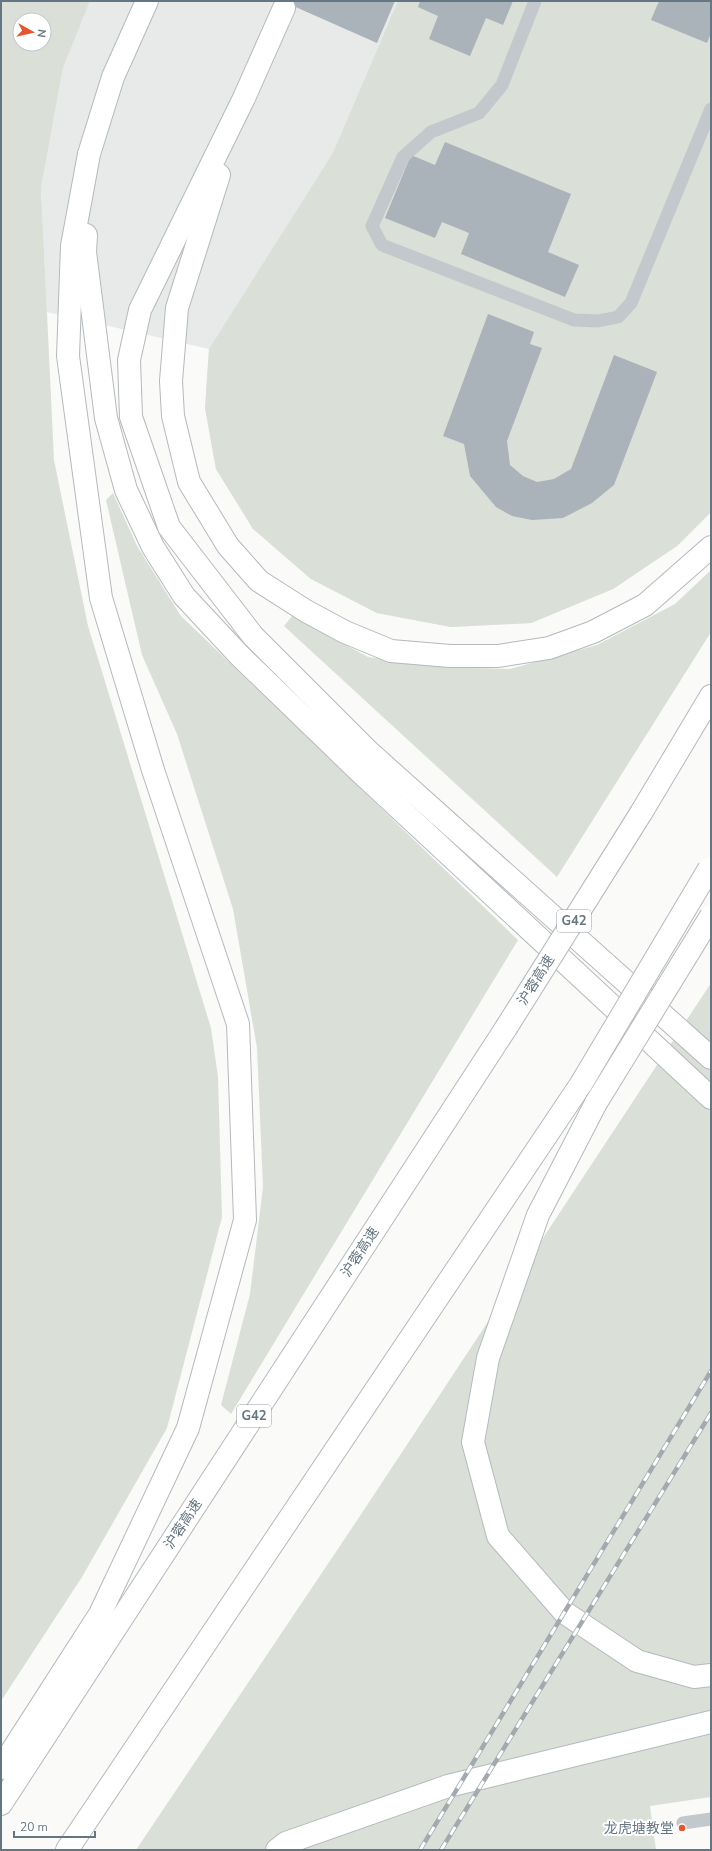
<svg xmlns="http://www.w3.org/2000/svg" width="712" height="1851" font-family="'Nunito Sans','Noto Sans SC',sans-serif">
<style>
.built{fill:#e8e9e9}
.green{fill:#dadfd7;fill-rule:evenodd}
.building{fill:#aab3b9}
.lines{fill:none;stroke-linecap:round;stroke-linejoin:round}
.motorway-casing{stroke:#b4b9bd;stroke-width:24}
.service{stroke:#c3c8cc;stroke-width:13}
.motorway{stroke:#fff;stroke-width:22}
.rail-casing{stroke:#a2aab0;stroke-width:4.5}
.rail{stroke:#fff;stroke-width:3;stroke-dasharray:9;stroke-linecap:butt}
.motorway-bridge-casing{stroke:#b4b9bd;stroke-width:24;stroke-linecap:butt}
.motorway-bridge{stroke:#fff;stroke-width:22}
.poi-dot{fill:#e4572e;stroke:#fff;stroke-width:1.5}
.labels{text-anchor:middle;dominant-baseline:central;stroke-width:4;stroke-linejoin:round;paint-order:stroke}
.shield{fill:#fff;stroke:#939fa8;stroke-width:1}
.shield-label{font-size:13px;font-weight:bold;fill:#657683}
.street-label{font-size:14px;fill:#657683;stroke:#fff}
.poi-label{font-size:14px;fill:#657683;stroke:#fff;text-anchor:end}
</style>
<rect width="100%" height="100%" fill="#fafaf8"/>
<polygon class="built" points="90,1 711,1 711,512 677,546 613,589 531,623 451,627 377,613 311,579 253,529 216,469 205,408 209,349 47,312 41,188 63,68"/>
<g class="green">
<path d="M 1,1 L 90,1 L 63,68 L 41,188 L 54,460 L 88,626 L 211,1028 L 218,1077 L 222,1217 L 167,1428 L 82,1577 L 1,1701 ZM 20,20 L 44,20 L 44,44 L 20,44 Z"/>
<polygon points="398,1 711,1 711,512 677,546 613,589 531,623 451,627 377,613 311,579 253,529 216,469 205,408 209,349 333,153"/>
<polygon points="113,493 137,546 181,616 518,940 231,1414 221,1405 250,1294 263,1187 257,1048 233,909 177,734 142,655 106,500"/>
<polygon points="711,570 711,632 557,877 284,626 292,616 368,657 440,667 510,669 597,645 675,604"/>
<polygon points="711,983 711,1797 650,1806 656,1850 136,1850 358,1519"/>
</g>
<g class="building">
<polygon points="282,1 395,1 377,43"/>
<polygon points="420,1 513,1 503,25 486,18 470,56 429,39 438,16 418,7"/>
<polygon points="659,1 711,1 711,33 707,43 651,20"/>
<polygon points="445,142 571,194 548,252 579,265 565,297 461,254 469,233 442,222 435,238 385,218 411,155 435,165"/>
<polygon points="488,314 534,332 530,344 542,348 507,441 510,465 523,476 537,482 554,479 571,469 614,355 657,372 614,485 592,503 563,518 532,520 512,516 496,507 470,476 464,444 443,436"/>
</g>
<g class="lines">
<defs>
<g id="motorway">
<polyline points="284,8 244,98 140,310 129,360 131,417 169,527 253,636 369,752 711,1058"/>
<polyline points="219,175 177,308 171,381 173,416 189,482 228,546 259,581 306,611 345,632 391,651 450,656 498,656 549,648 593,632 645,605 711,547"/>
<polyline points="86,235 85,252 106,418 126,490 153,547 184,596 239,655 357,769 711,1098"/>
<polyline points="641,813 711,696"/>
<polyline points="596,1103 538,1215 488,1358 473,1442 498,1536 565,1613 637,1661 694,1677 711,1675"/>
<polyline points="1,1768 100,1614 188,1428 245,1220 238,1024 153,770 101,598 68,356 72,246 89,154 113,77 147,1"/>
<polyline points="1,1804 506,1028"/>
<polyline points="67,1850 581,1084"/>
<polyline points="277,1850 286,1843 448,1786 711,1722"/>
</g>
</defs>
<use href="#motorway" class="motorway-casing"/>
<g class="service">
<polyline points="535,1 502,85 479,113 431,132 403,157 372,226 382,245 574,320 598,321 618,317 631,303 711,109"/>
<polyline points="683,1823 711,1819"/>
</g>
<use href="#motorway" class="motorway"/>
<defs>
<g id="rail">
<polyline points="420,1850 711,1371"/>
<polyline points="441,1850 711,1413"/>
</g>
</defs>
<use href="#rail" class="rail-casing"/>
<use href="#rail" class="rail"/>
<defs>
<g id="motorway-bridge">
<polyline points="506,1028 641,813"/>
<polyline points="581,1084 709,869"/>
<polyline points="596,1103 711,916"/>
</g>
</defs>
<use href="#motorway-bridge" class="motorway-bridge-casing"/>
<use href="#motorway-bridge" class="motorway-bridge"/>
</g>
<circle class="poi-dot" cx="682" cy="1828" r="4"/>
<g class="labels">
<g class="shield">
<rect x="557" y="910" width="34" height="22" rx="3"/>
<rect x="237" y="1405" width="34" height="22" rx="3"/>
</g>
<g class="shield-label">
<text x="574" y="921">G42</text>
<text x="254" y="1416">G42</text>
</g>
<g class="street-label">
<text transform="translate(536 980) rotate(-58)">沪蓉高速</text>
<text transform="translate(360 1252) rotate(-57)">沪蓉高速</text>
<text transform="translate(183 1524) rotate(-57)">沪蓉高速</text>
</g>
<g class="poi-label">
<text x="674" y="1828">龙虎塘教堂</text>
</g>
</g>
<rect width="712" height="1851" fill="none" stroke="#657683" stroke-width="4"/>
<g transform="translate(32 32) rotate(98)"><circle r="19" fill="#ffffff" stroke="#c1c8cd"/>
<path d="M0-3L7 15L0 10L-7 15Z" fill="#e4572e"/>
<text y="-6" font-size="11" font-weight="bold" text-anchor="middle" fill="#657683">N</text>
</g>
<path d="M14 1831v6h81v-6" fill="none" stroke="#657683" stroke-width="2"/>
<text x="20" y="1831" font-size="12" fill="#657683" stroke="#ffffff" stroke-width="3" paint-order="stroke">20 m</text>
</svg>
